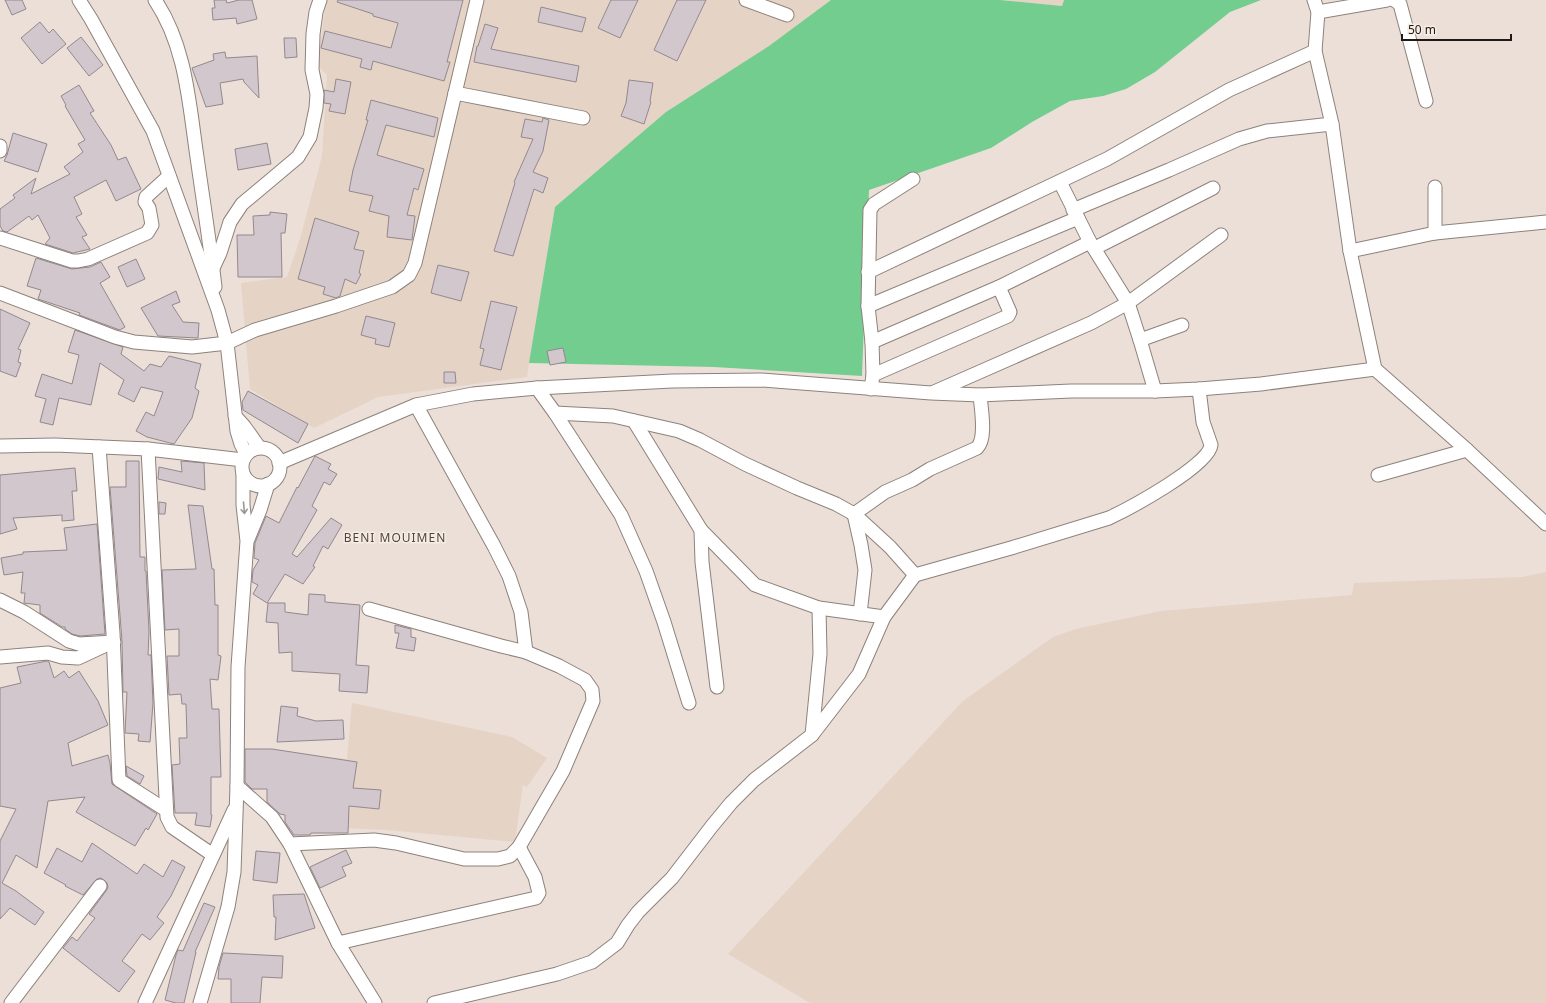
<svg xmlns="http://www.w3.org/2000/svg" width="1546" height="1003" font-family="'Noto Sans',sans-serif">
<style>
.built{fill:#e5d3c6}
.green{fill:#73cd8f}
.building{fill:#d3c7ce;stroke:#93888e}
.lines{fill:none;stroke-linecap:round;stroke-linejoin:round}
.street-casing{stroke:#8d827b;stroke-width:15}
.street{stroke:#fff;stroke-width:13}
.oneway{stroke:#999896}
.labels{text-anchor:middle;dominant-baseline:central;stroke-width:3;stroke-linejoin:round;paint-order:stroke}
.quarter-label{font-size:12px;letter-spacing:1px;fill:#4e453e;stroke:#f8ede5}
</style>
<rect width="100%" height="100%" fill="#ebdfd8"/>
<g class="built">
<polygon points="326,0 831,0 555,207 527,377 378,397 314,428 250,389 241,283 287,277 300,239 322,156 327,75 318,66"/>
<polygon points="1000,0 1064,0 1062,6"/>
<polygon points="1546,572 1546,1003 810,1003 728,954 963,701 1053,637 1076,629 1161,611 1352,595 1354,583 1522,577"/>
<polygon points="352,703 512,737 547,758 527,787 523,785 515,842 386,830 301,826 304,755 347,759"/>
</g>
<polygon class="green" points="831,0 1000,0 1062,6 1064,0 1261,0 1230,12 1155,72 1126,89 1103,96 1070,101 1032,122 991,148 869,190 862,376 714,367 529,363 555,207 666,112 769,46"/>
<g class="building">
<polygon points="5,0 22,0 26,9 12,15"/>
<polygon points="214,0 226,0 227,3 239,0 252,0 257,19 237,24 236,18 213,20 212,8 215,8"/>
<polygon points="338,0 463,0 447,62 450,62 444,81 373,61 371,70 360,67 362,59 321,48 325,31 391,48 398,23 373,16 373,14 337,2"/>
<polygon points="611,0 638,0 620,38 598,28"/>
<polygon points="677,0 706,0 677,61 654,50"/>
<polygon points="541,7 586,18 582,32 538,22"/>
<polygon points="40,22 49,33 53,29 66,44 42,64 21,38"/>
<polygon points="485,24 498,28 491,49 579,66 576,82 474,62 477,46 478,46"/>
<polygon points="81,37 103,65 89,76 67,48"/>
<polygon points="284,38 296,38 297,57 285,58"/>
<polygon points="225,52 226,58 257,56 259,98 244,82 243,79 220,83 223,104 206,107 192,68 214,60 213,54"/>
<polygon points="336,79 351,82 345,114 329,111 331,104 324,103 324,90 334,92"/>
<polygon points="629,80 653,83 650,101 651,102 644,124 621,116 626,103"/>
<polygon points="79,85 94,111 90,113 111,145 118,160 126,157 141,189 116,201 106,180 74,197 82,214 76,217 87,235 82,237 90,249 73,253 45,244 50,238 38,215 32,220 29,216 7,232 3,231 0,226 0,209 15,198 13,195 36,178 31,194 70,174 64,167 83,152 78,144 85,140 65,106 66,105 61,96"/>
<polygon points="371,100 438,118 434,137 386,125 377,155 424,169 418,190 414,188 407,215 415,216 412,240 387,237 389,216 369,211 373,196 349,191 353,170 368,120 366,120"/>
<polygon points="543,118 549,120 543,151 533,172 548,178 543,193 534,189 513,256 494,251 515,183 514,182 533,139 521,137 525,119 542,122"/>
<polygon points="13,133 47,144 38,172 4,161 7,155"/>
<polygon points="267,143 271,164 238,170 235,149"/>
<polygon points="270,212 287,214 285,233 281,233 282,277 238,277 237,235 254,235 253,216 270,215"/>
<polygon points="315,218 359,232 354,249 364,251 359,273 361,274 356,284 345,279 340,296 336,298 323,294 325,287 298,279"/>
<polygon points="36,258 72,269 90,267 101,262 110,277 100,283 125,327 120,330 117,329 79,315 80,313 38,299 41,290 27,286"/>
<polygon points="136,259 145,279 127,287 118,267"/>
<polygon points="438,265 469,272 461,301 431,293"/>
<polygon points="176,291 180,302 172,305 183,322 199,323 198,338 158,336 141,308"/>
<polygon points="491,301 517,307 501,370 480,365 484,349 480,348"/>
<polygon points="0,309 30,323 18,349 21,350 18,362 21,363 16,377 0,371"/>
<polygon points="366,316 395,323 389,347 375,344 376,339 361,335"/>
<polygon points="75,330 123,347 121,354 144,371 150,364 161,367 169,356 201,364 195,388 199,391 192,418 174,444 147,437 136,431 146,412 154,416 163,392 141,387 134,402 118,394 124,380 100,363 91,405 59,398 53,425 40,422 46,399 35,396 42,374 72,384 79,355 68,352"/>
<polygon points="563,348 566,362 550,365 547,351"/>
<polygon points="444,372 455,372 456,383 444,383"/>
<polygon points="248,391 308,424 298,443 243,410 242,402"/>
<polygon points="315,456 331,464 328,469 337,474 330,485 324,482 312,506 317,510 292,554 297,557 331,518 342,525 328,549 323,546 313,566 315,567 303,584 285,574 267,603 253,594 258,585 252,582 253,570 259,560 254,558 255,543 266,516 279,523 297,487 298,488"/>
<polygon points="126,461 139,461 140,557 145,557 145,571 146,571 149,631 148,655 151,655 153,703 150,742 138,741 139,734 125,733 127,692 123,692 122,641 110,487 126,487"/>
<polygon points="181,461 204,463 205,490 158,479 159,467 182,472"/>
<polygon points="75,468 77,491 72,491 74,520 62,521 62,515 13,518 17,529 0,534 0,475"/>
<polygon points="159,502 166,503 165,514 159,514"/>
<polygon points="188,505 203,506 212,569 214,569 215,605 218,605 218,655 221,656 218,680 210,679 212,709 219,709 221,777 211,777 211,815 212,815 210,827 195,825 197,813 175,813 172,765 180,764 179,738 187,738 186,704 182,704 181,694 169,695 167,656 179,656 179,629 165,630 162,570 196,569"/>
<polygon points="97,524 105,634 80,636 72,634 65,629 65,627 62,627 40,613 40,605 24,603 25,593 21,593 23,572 4,575 1,558 23,554 23,552 67,550 64,528"/>
<polygon points="309,594 325,595 325,602 360,605 356,665 369,666 367,693 339,691 340,674 292,671 292,652 279,653 278,623 266,622 268,603 285,603 285,612 308,615"/>
<polygon points="395,625 411,629 411,637 416,638 414,651 396,648 399,633 395,633"/>
<polygon points="47,661 49,662 54,678 64,671 69,678 79,671 98,701 108,725 68,743 72,766 108,755 110,763 112,784 157,814 148,830 146,828 135,846 76,812 85,797 48,801 37,868 16,855 2,883 16,891 44,912 35,925 10,908 0,919 0,841 16,809 0,806 0,688 21,683 17,667"/>
<polygon points="281,706 298,708 297,716 316,721 343,720 344,739 277,742"/>
<polygon points="245,749 272,749 357,762 353,788 381,790 379,809 349,806 348,833 311,833 310,835 294,835 285,822 285,815 280,814 267,802 267,789 252,789 245,782"/>
<polygon points="126,766 144,776 140,784 127,776"/>
<polygon points="92,843 137,874 144,864 163,877 172,860 185,867 171,896 157,917 164,923 150,940 142,934 122,961 135,971 119,992 63,948 72,937 77,941 95,918 89,914 106,891 108,887 107,883 101,878 97,879 83,895 65,886 66,885 44,873 57,848 82,862"/>
<polygon points="346,850 352,863 342,867 346,876 320,888 310,867"/>
<polygon points="256,851 280,853 277,883 253,880"/>
<polygon points="304,894 315,928 275,940 276,917 274,917 273,895"/>
<polygon points="204,903 215,907 195,952 196,952 184,1003 176,1003 165,1000 176,955 178,950 183,951"/>
<polygon points="223,953 283,956 282,978 262,977 260,1003 231,1003 231,979 218,979 219,967"/>
</g>
<g class="lines">
<defs>
<g id="street">
<polyline points="79,0 91,19 153,131 218,310 227,343 237,431 241,444 246,454"/>
<path d="M 155,0 C 186,46 189,103 197,157 C 203,200 210,243 215,287"/>
<polyline points="746,0 787,15"/>
<polyline points="1314,0 1318,12 1315,51"/>
<polyline points="1394,0 1400,4 1426,101"/>
<polyline points="1318,12 1387,0"/>
<polyline points="455,93 583,118"/>
<polyline points="0,146 0,151"/>
<polyline points="1060,182 1090,242 1128,303 1140,340 1155,391"/>
<polyline points="1435,187 1435,233"/>
<polyline points="1073,210 1169,170 1239,139 1267,131 1332,124"/>
<polyline points="0,238 72,261 78,261 88,259 147,233 152,225 149,208 145,202 146,197 169,176"/>
<polyline points="1095,248 1213,188"/>
<polyline points="1350,251 1435,233 1546,222"/>
<polyline points="213,268 220,253 230,222 242,204 298,157 310,137 316,108 317,94 312,70 313,34 316,12 320,0"/>
<polyline points="868,272 1107,159 1229,90 1315,51 1332,124 1350,251 1375,369 1467,450 1546,524"/>
<polyline points="0,293 115,337 134,342 192,347 227,343 255,330 336,306 392,287 409,275 415,263 477,0"/>
<polyline points="868,306 1078,218"/>
<polyline points="1140,340 1182,325"/>
<polyline points="872,342 999,287 1090,242"/>
<polyline points="873,375 1008,316 1010,312 999,287"/>
<polyline points="537,388 555,413 621,515 646,571 664,622 689,703"/>
<polyline points="871,389 873,375 872,342 868,306 870,210 874,204 913,179"/>
<polyline points="934,392 1091,323 1128,303 1221,235"/>
<polyline points="416,405 494,546 509,576 521,612 526,652"/>
<polyline points="235,416 244,426 259,447"/>
<polyline points="634,421 701,530 755,585 819,608 884,617"/>
<polyline points="0,446 55,445 148,449 243,460"/>
<polyline points="99,447 113,633 119,780 166,810"/>
<circle cx="261" cy="467" r="19"/>
<polyline points="148,449 167,817 172,827 213,855"/>
<polyline points="279,463 416,405 473,394 537,388 672,381 761,380 931,393 980,395 1071,391 1155,391 1199,389 1261,384 1375,369"/>
<polyline points="1378,475 1467,450"/>
<polyline points="701,530 702,562 717,687"/>
<polyline points="248,539 260,510 268,484"/>
<path d="M 915,575 L 1011,548 L 1109,518 C 1128,509 1209,466 1211,445 L 1203,422 L 1199,389"/>
<polyline points="0,600 24,612 69,641 79,644 114,642"/>
<path d="M 860,614 L 865,570 L 861,545 L 854,514 L 885,492 L 912,480 L 930,469 L 977,448 C 987,438 981,409 980,395"/>
<polyline points="0,657 48,653 62,657 78,658 106,645"/>
<polyline points="812,735 820,654 819,608"/>
<polyline points="237,786 272,817 290,844 338,943 375,1003"/>
<polyline points="290,844 374,840 396,843 464,859 498,859 510,856 519,847 563,771 593,701 592,690 585,680 559,666 526,652 501,646 369,609"/>
<polyline points="338,943 536,898 539,893 535,877 519,847"/>
<polyline points="11,1003 100,886"/>
<polyline points="145,1003 234,810"/>
<polyline points="200,1003 228,907 234,872 237,786 238,667 247,541 243,505 243,474"/>
<polyline points="434,1003 557,974 592,962 617,943 628,925 638,912 672,878 712,826 731,803 754,780 812,735 859,674 884,617 915,575 890,547 854,514 836,504 797,488 745,464 700,440 679,431 613,416 555,413"/>
</g>
</defs>
<use href="#street" class="street-casing"/>
<use href="#street" class="street"/>
</g>
<defs><path id="oneway-shaft" d="M-6 0H5M1.5-3L5.5 0L1.5 3" fill="none" stroke-width="1.6" stroke-linecap="round" stroke-linejoin="round"/></defs>
<use class="oneway" href="#oneway-shaft" transform="translate(244 508) rotate(85)"/>
<g class="labels">
<g class="quarter-label">
<text x="395" y="537">BENI MOUIMEN</text>
</g>
</g>
<path d="M1402 34v6h109v-6" fill="none" stroke="#1d1916" stroke-width="2"/>
<text x="1408" y="34" font-size="12" fill="#1d1916" stroke="#f8ede5" stroke-width="3" paint-order="stroke">50 m</text>
</svg>
